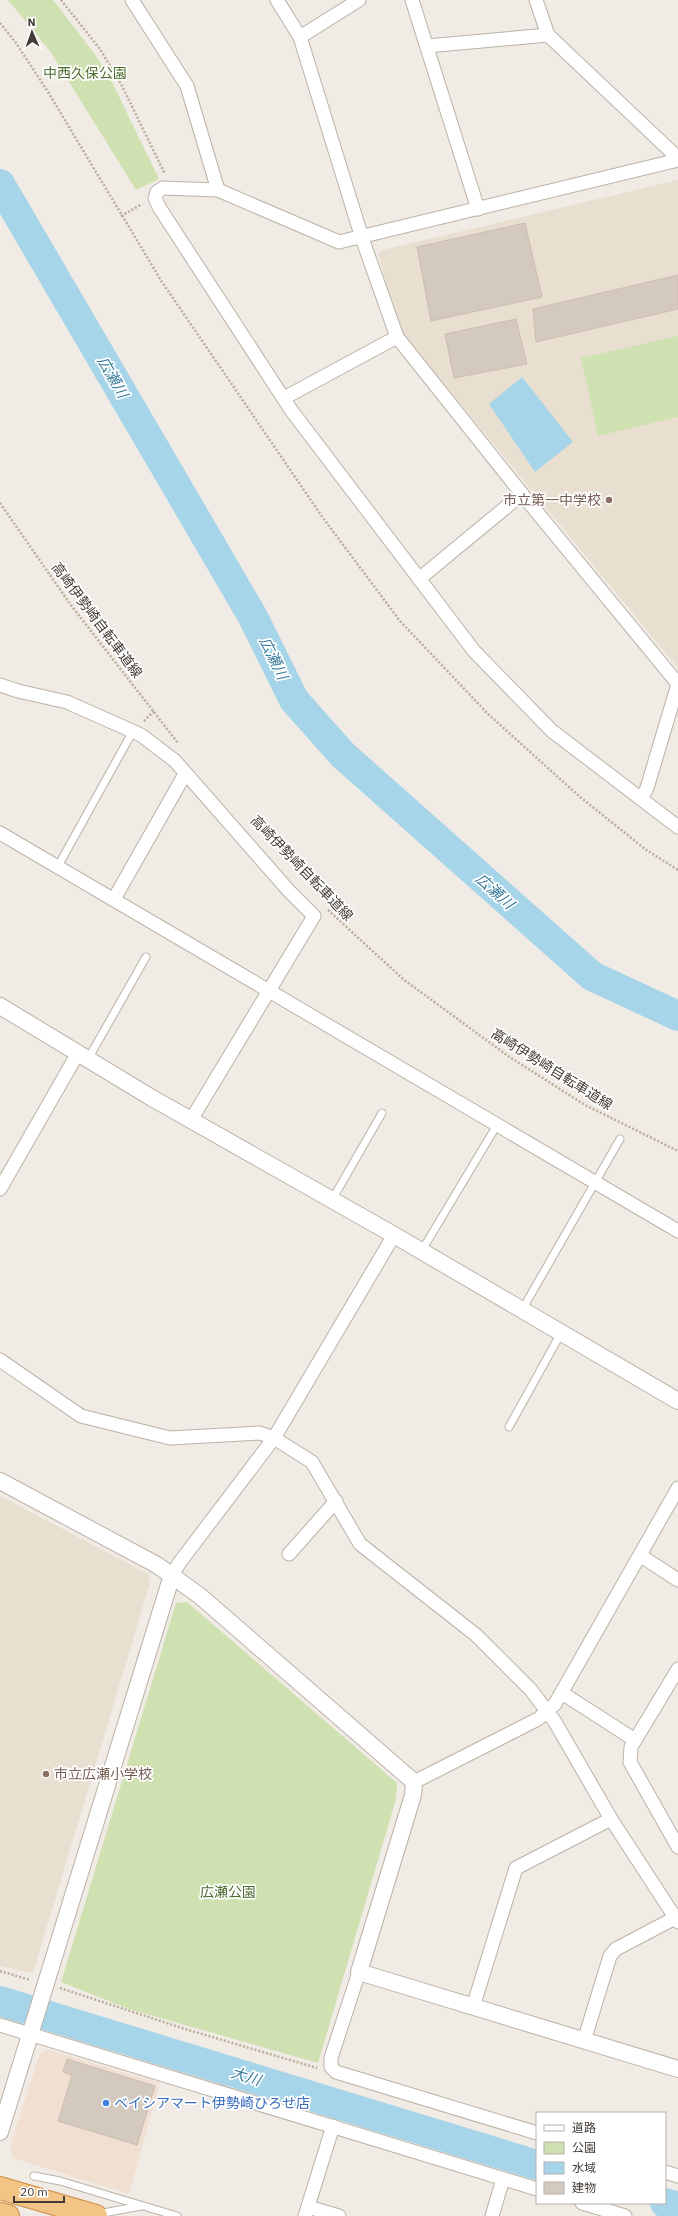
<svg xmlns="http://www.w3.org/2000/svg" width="678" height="2216" font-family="'IBM Plex Sans','Noto Sans JP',sans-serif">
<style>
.commercial{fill:#f1e0d1}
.education{fill:#e8dfd0}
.green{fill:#d0e1b1}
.water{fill:#a6d4e8}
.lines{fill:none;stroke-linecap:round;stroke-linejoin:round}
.river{stroke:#a6d4e8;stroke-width:30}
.building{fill:#d4c9be;stroke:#cbbdaf}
.service-casing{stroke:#bbb2a8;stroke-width:9}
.minor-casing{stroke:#bbb2a8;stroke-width:15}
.tertiary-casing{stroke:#bbb2a8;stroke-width:18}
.trunk-casing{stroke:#cd8b42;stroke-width:24}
.path{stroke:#bbac9b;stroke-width:2.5;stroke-dasharray:2 2;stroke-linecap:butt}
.service{stroke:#fff;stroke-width:7}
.minor{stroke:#fff;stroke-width:13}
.tertiary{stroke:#fff;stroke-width:16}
.trunk{stroke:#f2c486;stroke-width:22}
.education-dot{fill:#8d6e63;stroke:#fff;stroke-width:1.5}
.shop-dot{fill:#3f7fe0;stroke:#fff;stroke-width:1.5}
.labels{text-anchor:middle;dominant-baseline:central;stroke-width:3.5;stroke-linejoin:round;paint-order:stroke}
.park-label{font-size:14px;fill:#4d6d2f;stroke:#fff}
.education-label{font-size:14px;fill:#785e54;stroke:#fff;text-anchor:end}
.street-label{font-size:14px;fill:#423b35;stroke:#fff}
.shop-label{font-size:14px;fill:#366cbe;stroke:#fff;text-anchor:start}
.water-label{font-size:15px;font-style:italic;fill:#387b9b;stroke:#fff}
</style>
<rect width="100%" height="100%" fill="#f0ebe5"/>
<polygon class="commercial" points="49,2050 160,2083 129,2194 13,2158 10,2147 40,2053"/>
<g class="education">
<polygon points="678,180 678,668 401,332 378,255 382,250"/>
<polygon points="0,1496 148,1574 150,1583 33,1973 0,1966"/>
</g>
<g class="green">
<polygon points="8,0 53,0 94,53 111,80 159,179 136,190 50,51"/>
<polygon points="678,336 678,417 598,436 581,358"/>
<polygon points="187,1602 397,1783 396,1799 318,2063 129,2009 61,1982 176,1603"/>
</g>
<polygon class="water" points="522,377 573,442 535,472 489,404"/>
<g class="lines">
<g class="river">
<polyline points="0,184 253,617 294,700 343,755 592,976 678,1016"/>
<polyline points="0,2001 537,2165"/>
<polyline points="665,2203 678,2207"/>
</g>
</g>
<g class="building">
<polygon points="525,223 542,297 431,321 417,247"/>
<polygon points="678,275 678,309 536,342 533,309"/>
<polygon points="516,319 527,364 454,378 445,334"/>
<polygon points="67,2059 155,2086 137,2145 58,2121 72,2075 63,2072"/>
</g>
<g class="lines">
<defs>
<g id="service">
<polyline points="57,868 133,731"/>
<polyline points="88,1059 146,957"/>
<polyline points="332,1200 382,1113"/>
<polyline points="421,1252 497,1125"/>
<polyline points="522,1310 620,1139"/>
<polyline points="509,1427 561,1333"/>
<polyline points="34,2176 60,2181 177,2216"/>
<polyline points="98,2214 141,2206"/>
</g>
<g id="minor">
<polyline points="132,0 187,86 218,190"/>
<polyline points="277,0 300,37 362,238 397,337 522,494 678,684"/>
<polyline points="412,0 478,209"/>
<polyline points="536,0 548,35 678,158"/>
<polyline points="300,37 359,0"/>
<polyline points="427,46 548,35"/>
<polyline points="678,160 339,242 218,190 163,188 157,192 155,198 159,207 291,410 474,651 552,731 678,827"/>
<polyline points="284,398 397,337"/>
<polyline points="419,579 522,494"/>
<polyline points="0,685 18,691 67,702 141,735 175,761 289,891 314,916 191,1120"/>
<polyline points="641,799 647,788 678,684"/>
<polyline points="0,833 678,1231"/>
<polyline points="114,899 185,774"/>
<polyline points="0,1189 78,1053"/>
<polyline points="0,1360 81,1416 170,1438 260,1433 274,1438 312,1462 360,1544 476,1635 531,1690 555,1722 611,1819 678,1922"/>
<polyline points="289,1554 336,1501"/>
<polyline points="641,1556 678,1580"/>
<polyline points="172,1575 180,1562 274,1438 394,1235"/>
<polyline points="678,1669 631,1747 630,1762 678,1847"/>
<polyline points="562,1693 635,1740"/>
<polyline points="414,1782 538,1719 555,1704 678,1488"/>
<polyline points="359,1972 331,2058 331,2067 336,2072 537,2133"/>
<polyline points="473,2007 516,1868 611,1819"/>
<polyline points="0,2025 537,2189"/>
<polyline points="584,2041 610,1956 616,1949 675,1918"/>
<polyline points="665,2172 678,2176"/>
<polyline points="582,2203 625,2216"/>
<polyline points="308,2207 339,2216"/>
<polyline points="305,2216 333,2126"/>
<polyline points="492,2216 503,2179"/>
</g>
<g id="tertiary">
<polyline points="0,1006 152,1098 394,1235 678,1401"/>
<polyline points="0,1481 157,1565 200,1596 414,1782 413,1795 359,1972 678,2069"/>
<polyline points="0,2132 172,1575"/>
</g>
<g id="trunk">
<polyline points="0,2188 96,2216"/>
<polyline points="0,2214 8,2216"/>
</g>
</defs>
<use href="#service" class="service-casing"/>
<use href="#minor" class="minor-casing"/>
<use href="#tertiary" class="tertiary-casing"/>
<use href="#trunk" class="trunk-casing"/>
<g class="path">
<polyline points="61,0 100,49 122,86 165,174"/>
<polyline points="0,23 16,43 48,92 162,282 323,518 400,621 488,714 579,796 645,849 678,870"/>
<polyline points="121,216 142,204"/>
<polyline points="0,503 70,604 178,743"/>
<polyline points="144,721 154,711"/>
<polyline points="328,910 403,979 508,1056 585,1105 678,1151"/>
<polyline points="0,1971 30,1980"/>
<polyline points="60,1988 185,2029 317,2068"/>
</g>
<use href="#service" class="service"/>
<use href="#minor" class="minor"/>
<use href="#tertiary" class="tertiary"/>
<use href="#trunk" class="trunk"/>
</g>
<g class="education-dot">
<circle cx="609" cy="500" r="4"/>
<circle cx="46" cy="1774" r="4"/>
</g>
<circle class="shop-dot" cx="106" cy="2103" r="4"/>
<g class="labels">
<g class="park-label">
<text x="85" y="73">中西久保公園</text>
<text x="228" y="1892">広瀬公園</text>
</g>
<g class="education-label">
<text x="601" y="500">市立第一中学校</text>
<text x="54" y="1774" text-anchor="start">市立広瀬小学校</text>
</g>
<g class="street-label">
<text transform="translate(97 620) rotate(53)">高崎伊勢崎自転車道線</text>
<text transform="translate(302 868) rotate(46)">高崎伊勢崎自転車道線</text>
<text transform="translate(552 1069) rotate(32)">高崎伊勢崎自転車道線</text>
</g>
<g class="shop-label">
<text x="114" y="2103">ベイシアマート伊勢崎ひろせ店</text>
</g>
<g class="water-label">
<text transform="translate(113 377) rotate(60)">広瀬川</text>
<text transform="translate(274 658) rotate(64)">広瀬川</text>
<text transform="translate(495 891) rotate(42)">広瀬川</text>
<text transform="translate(246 2076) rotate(17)">大川</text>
</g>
</g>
<rect x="536" y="2112" width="130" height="92" fill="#ffffff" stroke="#b3b1ae"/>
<rect x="544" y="2125" width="20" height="6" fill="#ffffff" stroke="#b3b1ae"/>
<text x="572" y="2132" font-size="12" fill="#423b35">道路</text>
<rect x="544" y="2142" width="20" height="12" fill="#d0e1b1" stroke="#b3b1ae"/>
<text x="572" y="2152" font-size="12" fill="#423b35">公園</text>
<rect x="544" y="2162" width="20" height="12" fill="#a6d4e8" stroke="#b3b1ae"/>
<text x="572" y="2172" font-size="12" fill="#423b35">水域</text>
<rect x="544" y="2182" width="20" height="12" fill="#d4c9be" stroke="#b3b1ae"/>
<text x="572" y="2192" font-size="12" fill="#423b35">建物</text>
<g transform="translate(32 32) rotate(358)" stroke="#ffffff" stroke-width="3" paint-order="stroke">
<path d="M0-3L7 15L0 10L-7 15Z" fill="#423b35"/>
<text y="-6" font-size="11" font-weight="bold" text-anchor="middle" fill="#423b35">N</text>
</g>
<path d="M14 2196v6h50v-6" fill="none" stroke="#423b35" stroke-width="2"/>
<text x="20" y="2196" font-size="12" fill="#423b35" stroke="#ffffff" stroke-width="3" paint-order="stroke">20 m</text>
</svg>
